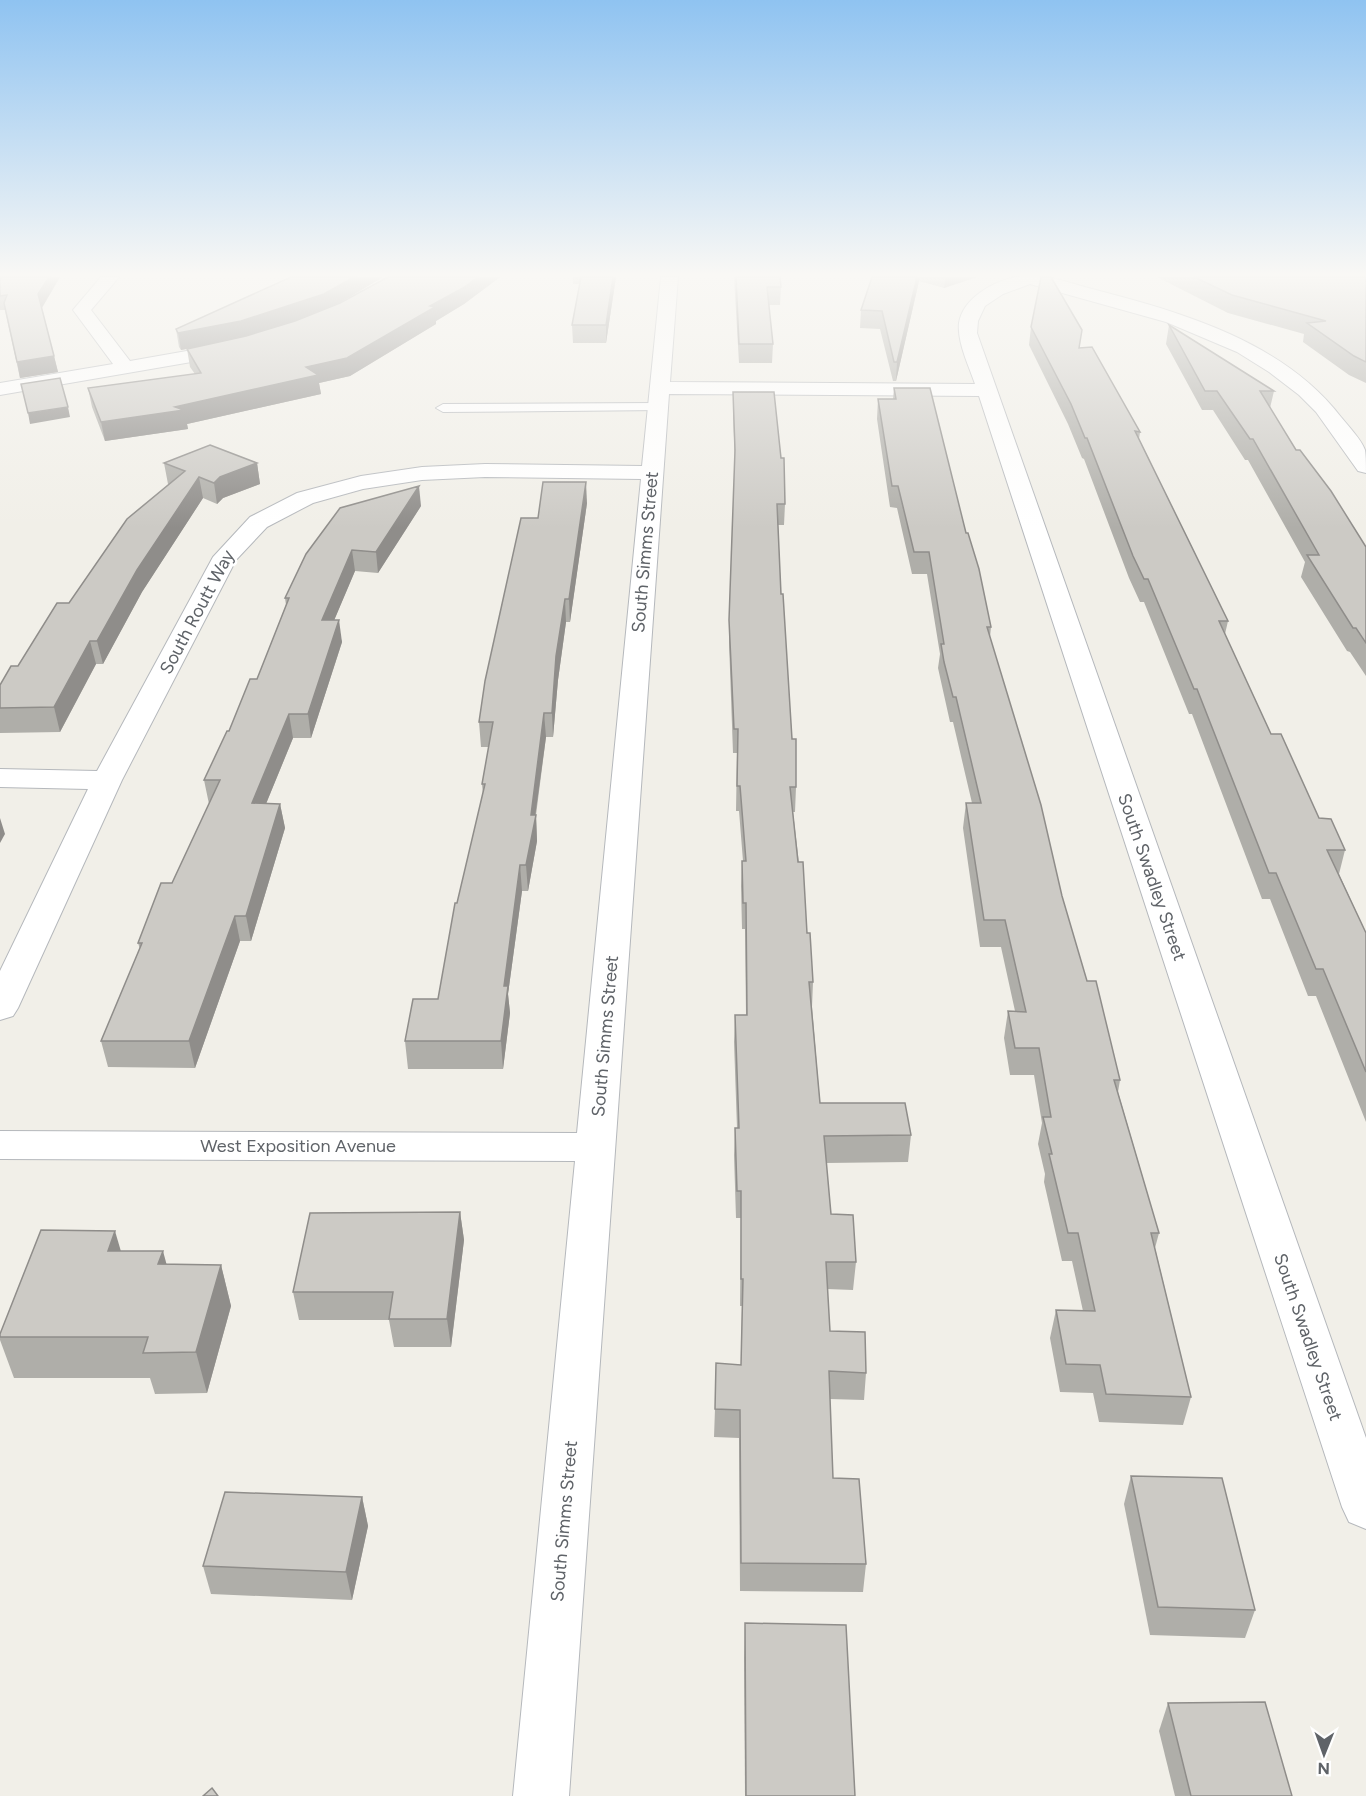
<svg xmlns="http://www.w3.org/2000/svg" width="1366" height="1796" font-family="Figtree,sans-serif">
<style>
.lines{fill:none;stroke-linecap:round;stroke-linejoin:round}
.service-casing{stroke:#b5b8bc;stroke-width:2}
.minor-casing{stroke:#b5b8bc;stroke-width:2}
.service{fill:#fff;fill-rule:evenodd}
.minor{fill:#fff;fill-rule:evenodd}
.wall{fill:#afaea9}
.shaded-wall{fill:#8f8d8a}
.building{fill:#cccac5;stroke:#8f8d8a;stroke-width:1.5}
.labels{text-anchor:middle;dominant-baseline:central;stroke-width:5;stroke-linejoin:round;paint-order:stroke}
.street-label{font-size:18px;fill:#5f6368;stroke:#fff}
</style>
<rect width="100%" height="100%" fill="#f1efe8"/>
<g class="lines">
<defs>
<polygon id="service" points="658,403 663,404 665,407 663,410 443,412 436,408 443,404"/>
<g id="minor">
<polygon points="101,277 119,277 91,310 130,361 232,343 239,345 241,349 239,353 232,355 0,395 0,383 113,364 73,310"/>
<path d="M 661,277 L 678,277 L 670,382 L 975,384 C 969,366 957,342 959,323 C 963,298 994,281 1016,277 C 1042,271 1071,284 1096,290 C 1184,313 1283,342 1341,417 C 1349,427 1361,439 1365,450 C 1366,456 1366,466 1366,473 L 1358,471 L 1316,412 L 1299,395 L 1269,372 L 1237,352 L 1166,322 L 1030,284 L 1003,294 L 985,306 L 978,321 L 977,333 L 1366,1438 L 1366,1529 L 1349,1522 L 1342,1507 L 979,396 L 669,394 L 569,1796 L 513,1796 L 575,1161 L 0,1159 L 0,1131 L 577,1133 L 641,479 L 485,477 L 422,480 L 363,489 L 313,503 L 267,527 L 236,560 L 122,780 L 18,1008 L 13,1016 L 0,1020 L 0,971 L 88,789 L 0,787 L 0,769 L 97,771 L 213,557 L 250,517 L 297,493 L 361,476 L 422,467 L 485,464 L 642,466 Z"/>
</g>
</defs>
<use href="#service" class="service-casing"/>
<use href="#minor" class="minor-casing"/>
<use href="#service" class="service"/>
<use href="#minor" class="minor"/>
</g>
<g class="wall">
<polygon points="0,277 60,277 42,308 58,372 20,378 5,310 0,310"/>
<polygon points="291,277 383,277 335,306 388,277 500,277 464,304 436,321 436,324 350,376 319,383 321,394 187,424 188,429 105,441 92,407 88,388 195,374 190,367 187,349 196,347 181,350 179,347 176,329"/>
<polygon points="573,277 616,277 606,343 573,343 572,325 580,284 573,284"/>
<polygon points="734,277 780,277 781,287 780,305 769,305 773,344 772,363 739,363"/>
<polygon points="872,277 977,277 944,288 919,281 896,381 893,381 880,329 860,328 861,310"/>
<polygon points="1157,277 1366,277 1366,383 1349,375 1303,342 1304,334 1228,313"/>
<polygon points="1169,325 1274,391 1270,408 1296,450 1366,547 1366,676 1350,652 1347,651 1301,577 1305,562 1248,460 1245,460 1213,410 1202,410 1166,344"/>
<polygon points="1031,327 1079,348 1140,432 1139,439 1228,621 1225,634 1271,734 1319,818 1345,850 1339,874 1366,933 1366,1122 1316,996 1308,996 1270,899 1262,899 1192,714 1189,714 1144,602 1140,602 1129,578 1084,459 1082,458 1068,424 1029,345"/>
<polygon points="894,388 966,533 991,627 990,637 1062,896 1087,981 1120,1080 1118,1092 1159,1233 1155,1248 1191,1397 1183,1425 1099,1422 1093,1393 1060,1392 1050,1338 1056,1310 1083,1311 1072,1261 1062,1261 1044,1182 1045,1174 1038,1144 1042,1123 1034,1075 1010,1075 1004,1038 1008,1011 1015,1011 1001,947 980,947 963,828 966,803 972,803 953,722 950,722 938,668 940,654 927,574 912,574 897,508 890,507 877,419 878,399 893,399"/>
<polygon points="733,392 785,504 784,525 778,525 781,594 796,787 795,812 793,812 813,982 812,1007 820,1103 911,1135 908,1162 826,1163 831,1214 856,1262 853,1290 827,1289 830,1331 866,1373 864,1400 830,1399 833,1478 866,1564 863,1592 740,1591 739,1438 714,1437 715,1409 741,1365 742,1306 740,1306 741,1218 736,1218 734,1155 735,1128 737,1128 734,1042 735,1015 746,1015 745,929 742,929 741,886 742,861 743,861 739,811 736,811 737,753 733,753 729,642 735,465 733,411"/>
<polygon points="164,463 257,463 260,484 223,498 217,504 203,498 142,592 103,664 96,664 60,732 0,733 0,685 18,666 69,603 169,484 168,484"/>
<polygon points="587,503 570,622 566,622 558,680 553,737 546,737 536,815 537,841 528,891 522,891 508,994 510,1013 503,1069 408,1069 405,1041 438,999 457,903 483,794 482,784 489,747 481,747 479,722 538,518"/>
<polygon points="421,506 378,573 355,571 334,620 342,642 311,738 293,738 266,804 280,804 285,828 251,941 240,941 195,1068 108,1067 101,1041 140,949 138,943 172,883 209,804 204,780 257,679 286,605 285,598 306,554"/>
<polygon points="460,1212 464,1240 451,1347 394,1347 389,1320 299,1320 293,1292"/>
<polygon points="121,1251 167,1264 221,1265 231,1306 207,1393 155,1394 150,1378 14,1378 0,1340 0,1334"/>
<polygon points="1131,1476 1255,1610 1245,1638 1150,1635 1124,1504"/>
<polygon points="362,1497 368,1526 352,1600 211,1594 203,1566"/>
<polygon points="745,1623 855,1796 745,1796 744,1658"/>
<polygon points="1168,1703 1292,1796 1175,1796 1159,1731"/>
</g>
<g class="shaded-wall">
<polygon points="49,277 60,277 41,309 38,294"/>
<polygon points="354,277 383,277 326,311 243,338 181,350 178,333"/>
<polygon points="478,277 500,277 464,304 436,321 436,324 350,376 319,383 321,394 187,424 188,429 105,441 101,422 175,407 306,367 430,306"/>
<polygon points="613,277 616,277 606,343 606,325"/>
<polygon points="917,277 919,277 919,281 896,381 897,362"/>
<polygon points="945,277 977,277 944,288"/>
<polygon points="54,356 58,372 20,378 17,362"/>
<polygon points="68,407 70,417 30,424 28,413"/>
<polygon points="257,463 260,484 223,498 217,504 214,483 220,477"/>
<polygon points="199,477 203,498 142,592 103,664 97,641 137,570"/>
<polygon points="586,482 587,503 570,622 569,599"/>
<polygon points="419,486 421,506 378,573 376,552"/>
<polygon points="352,550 355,571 325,642 322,620"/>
<polygon points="565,599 566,622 558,680 553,737 552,713 556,656"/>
<polygon points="339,620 342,642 311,738 308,714"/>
<polygon points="90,641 96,664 60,732 54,707"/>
<polygon points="544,713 546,737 535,817 536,815 537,841 528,891 526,865 531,815"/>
<polygon points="289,714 293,738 256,828 252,803"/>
<polygon points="280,804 285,828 251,941 246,916"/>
<polygon points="0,818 5,834 0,843"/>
<polygon points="520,865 522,891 508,994 510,1013 503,1069 501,1041 504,986"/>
<polygon points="235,916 240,941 195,1068 189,1041"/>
<polygon points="460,1212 464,1240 451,1347 447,1319"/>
<polygon points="115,1231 127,1272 108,1251"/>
<polygon points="163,1251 174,1292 158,1264"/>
<polygon points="221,1265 231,1306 207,1393 196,1352"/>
<polygon points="362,1497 368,1526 352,1600 346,1572"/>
</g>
<g class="building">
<polygon points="1,277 49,277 38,294 54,356 17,362 4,303 7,295 0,296 0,279"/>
<polygon points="291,277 354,277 324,294 241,321 178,333 176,329"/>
<polygon points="388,277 478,277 463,288 430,306 435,307 347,358 306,367 318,375 175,407 184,410 101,422 88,388 201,373 187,349 246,336 295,321 340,303"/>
<polygon points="581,277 613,277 606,325 572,325"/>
<polygon points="736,277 780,277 781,287 767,287 773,344 739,344"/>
<polygon points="872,277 917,277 897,362 894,362 882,311 861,310"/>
<polygon points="1041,277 1051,277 1082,330 1079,348 1092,347 1140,432 1135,431 1228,621 1219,621 1271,734 1281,734 1319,818 1331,819 1345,850 1327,850 1366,933 1366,1072 1323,969 1316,969 1276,873 1269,873 1197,689 1194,689 1148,579 1144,579 1133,556 1087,438 1085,438 1071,404 1031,327"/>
<polygon points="1194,277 1366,277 1366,362 1354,356 1307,323 1326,321 1232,295"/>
<polygon points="1169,325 1274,391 1260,391 1296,450 1300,450 1331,491 1366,547 1366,643 1356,628 1353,628 1307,555 1319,555 1253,439 1250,439 1217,391 1205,391"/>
<polygon points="60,378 68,407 28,413 21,384"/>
<polygon points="894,388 930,388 966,533 968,533 979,569 991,627 987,627 1041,805 1062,896 1087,981 1096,981 1120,1080 1114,1080 1159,1233 1151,1233 1191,1397 1106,1394 1100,1365 1066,1364 1056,1310 1095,1311 1078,1233 1068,1233 1049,1154 1052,1154 1043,1117 1051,1117 1039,1048 1015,1048 1008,1011 1026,1012 1005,920 984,920 966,803 981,803 956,697 953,697 944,662 941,644 944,644 929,552 914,552 898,486 892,486 878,399 896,399"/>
<polygon points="733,392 774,392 781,458 784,458 785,504 777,504 781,594 783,594 792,739 796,739 796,787 790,787 798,862 803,862 807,933 810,933 813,982 809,982 820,1103 905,1103 911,1135 824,1136 831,1214 853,1215 856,1262 826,1262 830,1331 865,1332 866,1373 829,1371 833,1478 859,1479 866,1564 741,1563 740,1410 715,1409 716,1363 741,1365 743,1279 741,1279 741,1191 737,1191 735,1128 739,1128 735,1015 747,1015 746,903 743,903 742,861 746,861 740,786 737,786 738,729 734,729 729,620 735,450"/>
<polygon points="210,445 257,463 220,477 214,483 199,477 137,570 97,641 90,641 54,707 0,708 0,685 11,666 18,666 57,603 69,603 127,519 185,471 164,463"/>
<polygon points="543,482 586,482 569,599 565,599 556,656 552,713 544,713 531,815 536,815 526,865 520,865 504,986 508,986 501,1041 405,1041 413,999 438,999 455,903 457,903 485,784 482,784 493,722 479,722 485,681 521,518 538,518"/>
<polygon points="419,486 376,552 352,550 322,620 339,620 308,714 289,714 252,803 280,804 246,916 235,916 189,1041 101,1041 142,943 138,943 161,883 172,883 220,780 204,780 227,731 229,731 250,679 257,679 289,598 285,598 306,554 340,508"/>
<polygon points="460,1212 447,1319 389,1319 393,1292 293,1292 310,1213"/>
<polygon points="41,1230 115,1231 108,1251 163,1251 158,1264 221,1265 196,1352 143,1353 148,1337 0,1337 0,1334"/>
<polygon points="1131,1476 1222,1478 1255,1610 1158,1607"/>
<polygon points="225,1492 362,1497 346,1572 203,1566"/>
<polygon points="745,1623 846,1625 855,1796 746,1796"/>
<polygon points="1265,1702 1292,1796 1191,1796 1168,1703"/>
<polygon points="212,1788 218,1796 203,1796"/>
</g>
<linearGradient id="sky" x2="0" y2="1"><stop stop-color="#8fc3f1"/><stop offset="0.52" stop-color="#f9f8f5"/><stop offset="1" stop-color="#f9f8f5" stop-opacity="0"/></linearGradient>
<rect width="1366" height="528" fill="url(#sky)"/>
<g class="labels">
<g class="street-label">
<text transform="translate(645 552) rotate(-85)">South Simms Street</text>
<text transform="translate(197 612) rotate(-62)">South Routt Way</text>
<text transform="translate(1152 877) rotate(71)">South Swadley Street</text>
<text transform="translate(605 1036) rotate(-85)">South Simms Street</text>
<text x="298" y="1146">West Exposition Avenue</text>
<text transform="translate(1308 1337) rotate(71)">South Swadley Street</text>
<text transform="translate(564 1521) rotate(-85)">South Simms Street</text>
</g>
</g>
<g transform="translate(1324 1754) rotate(181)" stroke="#ffffff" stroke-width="4.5" paint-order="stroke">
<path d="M0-4.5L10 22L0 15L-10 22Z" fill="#5f6368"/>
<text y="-9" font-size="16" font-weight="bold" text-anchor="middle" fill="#5f6368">N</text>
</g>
</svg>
